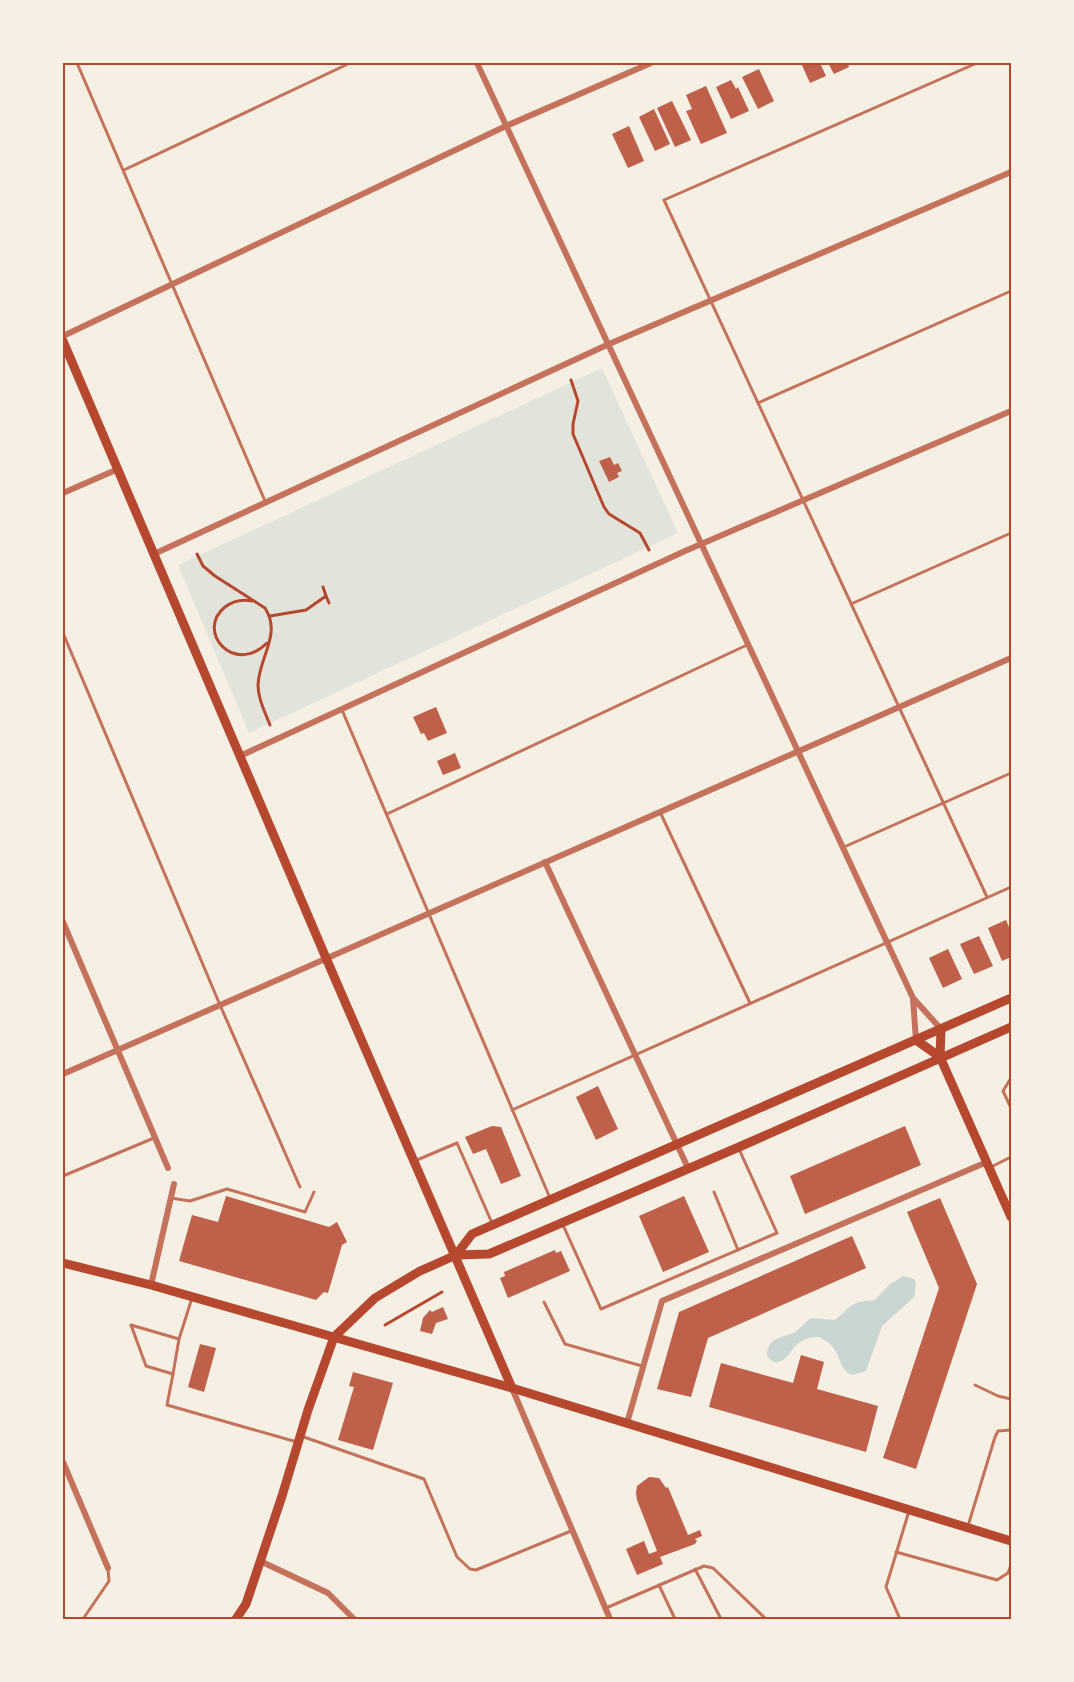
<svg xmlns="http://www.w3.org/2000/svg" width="1074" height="1682" font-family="'PT Sans Narrow',sans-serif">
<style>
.green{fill:#e2e4dc}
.water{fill:#c9d6d2}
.building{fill:#bf614a}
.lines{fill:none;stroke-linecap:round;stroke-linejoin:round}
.path{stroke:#b5482f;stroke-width:3}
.service{stroke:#c5725c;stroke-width:3}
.minor{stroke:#c5725c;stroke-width:6}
.secondary{stroke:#b5482f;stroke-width:9}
.neatline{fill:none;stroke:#b5482f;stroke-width:2}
</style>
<rect width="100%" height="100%" fill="#f6efe4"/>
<polygon class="green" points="602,368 678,533 249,733 178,565"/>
<path class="water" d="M 904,1276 L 914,1279 L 916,1284 L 914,1297 L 882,1326 L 866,1371 L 852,1375 C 839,1369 841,1357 832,1346 C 829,1342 823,1340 819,1337 C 812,1337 806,1338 800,1342 C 790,1348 782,1374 767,1356 C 767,1338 779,1339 793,1333 C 798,1331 805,1322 811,1318 L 835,1320 C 853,1306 848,1302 875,1300 L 890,1284 Z"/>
<g class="building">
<polygon points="801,63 820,63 826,76 810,83"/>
<polygon points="828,63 848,63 849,67 834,74"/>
<polygon points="759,69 774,101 758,109 742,77"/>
<polygon points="731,80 736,89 738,87 749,111 731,119 716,87"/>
<polygon points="706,86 727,133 701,144 686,111 692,109 686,95"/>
<polygon points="672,101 691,140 675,147 657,108"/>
<polygon points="654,109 670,144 655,151 639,117"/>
<polygon points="629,126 644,161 628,168 612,134"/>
<polygon points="610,457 614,465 618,463 622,471 617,473 619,477 609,482 599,461"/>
<polygon points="436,707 447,733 428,741 424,733 421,734 413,717"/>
<polygon points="455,753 461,768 443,775 437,761"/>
<polygon points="1006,920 1011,932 1011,957 1002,961 988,928"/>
<polygon points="979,936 993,966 974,974 960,944"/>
<polygon points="948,949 962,979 943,988 929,958"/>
<polygon points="598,1086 618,1129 596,1140 576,1097"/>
<polygon points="492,1126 501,1127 521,1176 501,1184 486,1149 473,1154 465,1137"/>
<polygon points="905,1126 921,1165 805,1214 790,1176"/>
<polygon points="226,1196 329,1227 337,1222 347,1242 342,1245 328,1293 324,1292 316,1300 179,1261 192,1215 218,1222"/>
<polygon points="684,1196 709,1252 663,1272 639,1216"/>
<polygon points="940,1198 977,1284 916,1469 883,1458 939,1288 907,1212"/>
<polygon points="852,1236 866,1268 708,1338 691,1397 657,1389 679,1312"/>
<polygon points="555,1250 556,1253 561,1251 570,1271 508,1298 500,1278 505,1276 504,1272"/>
<polygon points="443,1307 448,1319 436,1323 432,1334 420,1331 423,1318 430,1310 432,1312"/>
<polygon points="200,1344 216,1348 204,1392 188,1387"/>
<polygon points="801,1355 824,1362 817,1389 878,1406 866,1452 709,1407 721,1363 793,1383"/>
<polygon points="353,1372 393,1383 373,1450 338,1440 354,1387 349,1386"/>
<polygon points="649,1477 659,1478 666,1488 668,1487 688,1535 700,1530 702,1536 695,1539 697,1541 695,1544 660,1557 663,1564 637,1575 626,1549 644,1541 649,1554 657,1551 637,1500 636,1493 637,1486"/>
</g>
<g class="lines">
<g class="path">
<polyline points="571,380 578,401 573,424 573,434 604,507 609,514 640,533 649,550"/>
<path d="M 197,554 L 203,566 L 215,576 L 265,608 C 282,634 259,657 258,685 C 258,699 265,712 270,725"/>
<polyline points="323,587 326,596"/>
<path d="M 252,601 C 242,599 233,601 225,607 C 195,631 234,676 267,643"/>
<polyline points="270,616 306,610 326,596 329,603"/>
<polyline points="385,1325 442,1292"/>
</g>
<g class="service">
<polyline points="77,63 265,501"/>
<polyline points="977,63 664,200 987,897"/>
<polyline points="124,170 350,63"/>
<polyline points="758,403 1011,291"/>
<polyline points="851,604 1011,533"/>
<polyline points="63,633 220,1005 300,1187"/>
<polyline points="342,710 550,1198"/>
<polyline points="660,812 750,1003"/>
<polyline points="387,814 749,644"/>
<polyline points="844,847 1011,773"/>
<polyline points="1011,1078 1003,1091 1011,1108"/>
<polyline points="512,1110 1011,887"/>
<polyline points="417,1160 457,1143 492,1223"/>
<polyline points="991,1167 1011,1157"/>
<polyline points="63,1176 154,1138"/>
<polyline points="714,1192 738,1250"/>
<polyline points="171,1198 190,1201 227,1189 305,1212 314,1192"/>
<polyline points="563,1225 601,1309 777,1233 739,1149"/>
<polyline points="544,1302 565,1344 642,1366"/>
<polyline points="179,1339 131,1325 146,1366 173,1374 179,1339 192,1298"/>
<polyline points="173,1374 167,1405 297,1442"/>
<polyline points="975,1385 998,1396 1011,1399"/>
<polyline points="301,1436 424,1479 457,1557 470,1569 476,1570 571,1531"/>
<polyline points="968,1526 995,1437 998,1431 1011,1430"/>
<polyline points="896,1552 997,1580 1008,1573 1011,1565"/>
<polyline points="695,1569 721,1619"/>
<polyline points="659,1585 675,1619"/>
<polyline points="606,1608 704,1566 713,1568 766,1619"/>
<polyline points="83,1619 109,1581 108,1569"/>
<polyline points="900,1619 886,1587 909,1511"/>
</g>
<g class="minor">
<polyline points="477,63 913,998 941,1029"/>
<polyline points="63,336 506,126 651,63"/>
<polyline points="63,493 118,469"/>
<polyline points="154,554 609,344 1011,172"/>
<polyline points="240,756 685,551 1011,411"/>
<polyline points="545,862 688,1168"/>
<polyline points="63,922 168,1168"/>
<polyline points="913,999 916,1040"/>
<polyline points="63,1074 1011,658"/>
<polyline points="151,1285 174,1184"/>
<polyline points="512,1388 610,1619"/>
<polyline points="627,1423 662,1301 987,1162"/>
<polyline points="63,1462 108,1568"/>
<polyline points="260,1561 328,1593 354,1619"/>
</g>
<g class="secondary">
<polyline points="63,341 326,958 512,1388"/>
<polyline points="941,1029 940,1057 1011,1217"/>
<polyline points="916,1040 940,1057"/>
<polyline points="456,1255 472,1234 1011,998"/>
<polyline points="63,1263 151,1285 512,1388 1011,1541"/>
<polyline points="236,1619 246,1604 282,1496 308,1410 334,1337 375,1298 420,1271 456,1255 489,1254 739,1147 1011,1027"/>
</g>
</g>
<rect width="1074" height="1682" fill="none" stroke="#f6efe4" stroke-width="129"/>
<rect x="64" y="64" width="946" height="1554" class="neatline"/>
</svg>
